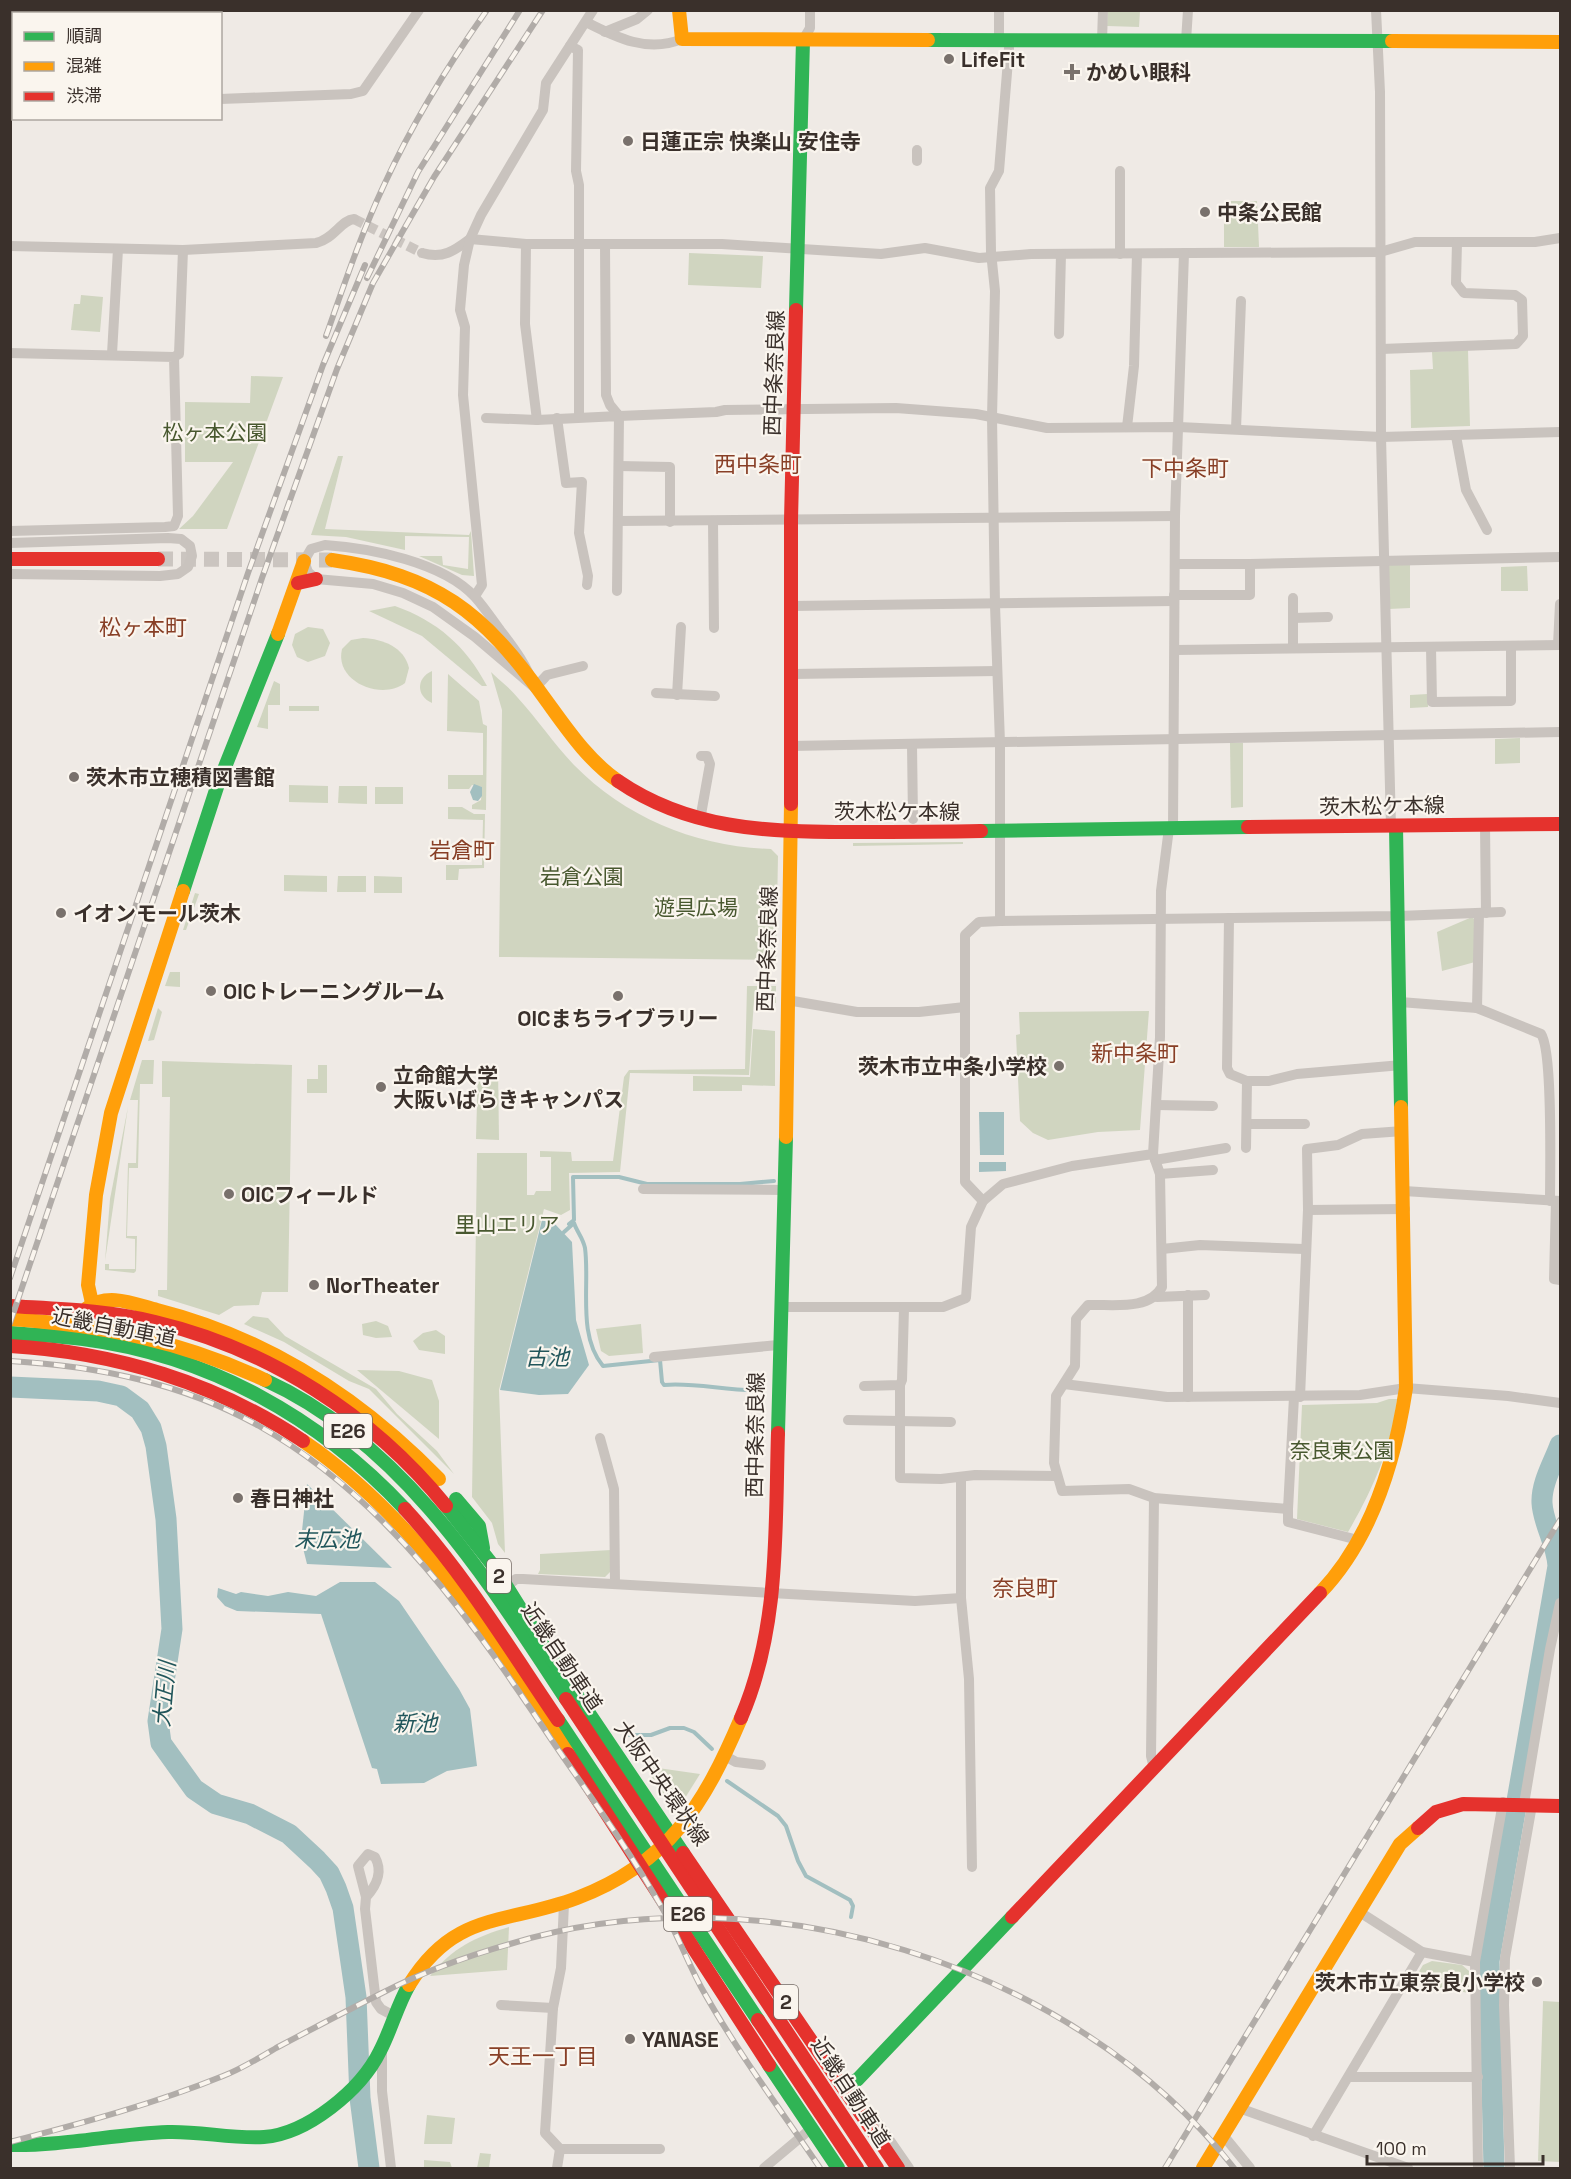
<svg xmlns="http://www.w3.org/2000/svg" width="1571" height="2179" font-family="'Space Grotesk','Noto Sans JP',sans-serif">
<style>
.green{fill:#d0d5c0}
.water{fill:#a2bfc0}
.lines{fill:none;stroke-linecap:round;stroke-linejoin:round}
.stream{stroke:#a2bfc0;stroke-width:4}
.river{stroke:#a2bfc0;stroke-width:21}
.street-tunnel{stroke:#cbc5c0;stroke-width:10;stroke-dasharray:10 5;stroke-linecap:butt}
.secondary-tunnel{stroke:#cbc5c0;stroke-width:15;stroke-dasharray:15 8;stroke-linecap:butt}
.street{stroke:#c9c3be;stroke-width:10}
.fast{stroke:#30b455;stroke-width:14}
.slow{stroke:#ff9f0a;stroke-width:14}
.jam{stroke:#e5322d;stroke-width:14}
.rail-casing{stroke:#b1aca8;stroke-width:6}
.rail{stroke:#faf5ee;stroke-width:4;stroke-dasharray:11;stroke-linecap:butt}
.poi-dot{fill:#79716c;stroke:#faf5ee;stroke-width:2}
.labels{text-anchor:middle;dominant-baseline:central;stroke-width:4.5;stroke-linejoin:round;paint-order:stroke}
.shield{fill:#faf5ee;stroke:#746b66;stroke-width:1.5}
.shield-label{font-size:20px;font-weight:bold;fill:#3a302b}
.poi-label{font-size:21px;font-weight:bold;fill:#3a302b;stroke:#faf5ee;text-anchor:start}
.street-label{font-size:21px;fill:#3a302b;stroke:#faf5ee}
.park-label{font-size:21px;fill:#48582f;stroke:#faf5ee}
.neighbourhood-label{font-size:22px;fill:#883f26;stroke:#faf5ee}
.water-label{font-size:22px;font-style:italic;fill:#21565b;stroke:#faf5ee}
</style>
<rect width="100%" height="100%" fill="#efeae5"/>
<g class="green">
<polygon points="1108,11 1140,11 1139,27 1107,26"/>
<polygon points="1224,201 1257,201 1259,247 1224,247"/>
<polygon points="689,253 763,256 761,288 688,285"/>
<polygon points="81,295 103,297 100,332 71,330 74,304 80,304"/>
<polygon points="1468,350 1470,426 1411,428 1410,370 1433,369 1432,352"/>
<polygon points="251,376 283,377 227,529 179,529 193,516 233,462 185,462 185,402 250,403"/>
<polygon points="338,456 343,456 325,529 469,535 471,531 474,576 462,575 419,556 442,556 443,565 468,569 469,537 405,536 405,550 346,537 311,535"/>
<polygon points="1410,563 1410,608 1389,609 1388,564"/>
<polygon points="1527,566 1528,591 1501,591 1501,567"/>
<path d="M 395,606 C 437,621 466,646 487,686 L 482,686 L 422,636 L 369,611 Z"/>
<polygon points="308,627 323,629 330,643 325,656 308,662 297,657 292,645 295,634"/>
<path d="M 363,638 C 383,639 404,647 409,668 L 405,683 C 382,701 334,682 342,649 L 351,640 Z"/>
<path d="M 432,671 L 432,703 C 416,696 416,678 432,671 Z"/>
<path d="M 491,672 C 501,682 508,686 518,698 C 538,720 554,744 574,765 C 626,818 697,847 771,849 L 778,856 L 776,960 L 499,957 L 502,710 Z"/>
<polygon points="448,674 479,701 483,724 487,726 486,810 472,809 472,805 481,800 482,787 472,785 469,789 448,789 448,775 483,775 483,733 447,731"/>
<polygon points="274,681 280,684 280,705 268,705 268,729 257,727"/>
<polygon points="1428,694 1428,707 1410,708 1410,695"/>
<rect x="289" y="706" width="30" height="5"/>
<polygon points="1520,738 1520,763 1495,764 1495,739"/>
<polygon points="1230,743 1243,743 1243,807 1231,808"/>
<polygon points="289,785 328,786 328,803 289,802"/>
<polygon points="339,786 367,786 367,804 338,803"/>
<rect x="375" y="787" width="28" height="17"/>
<polygon points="448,807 462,807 474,814 485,814 484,868 459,869 458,880 446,880 446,865 482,865 483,820 448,819"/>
<polygon points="963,842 963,844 853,846 853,843"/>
<polygon points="284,875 327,876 327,892 284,891"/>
<polygon points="338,876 366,876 366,892 337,892"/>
<polygon points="374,876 402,877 402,893 374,893"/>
<polygon points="195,893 199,894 186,930 183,930"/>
<polygon points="1472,917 1475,920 1475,962 1442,971 1437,932"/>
<polygon points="170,972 180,972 180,987 165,986"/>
<polygon points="747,986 776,986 776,1003 754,1000 749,1075 630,1073 620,1172 569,1173 570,1210 561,1215 544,1209 499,1390 505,1553 498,1544 492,1523 472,1497 477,1153 527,1153 527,1195 534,1195 536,1191 551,1191 551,1157 540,1157 540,1151 571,1152 572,1161 613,1161 624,1077 629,1070 745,1069"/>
<polygon points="158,1008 162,1012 154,1040 148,1041"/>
<polygon points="1149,1011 1140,1130 1098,1132 1048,1140 1033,1133 1020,1121 1016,1035 1020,1034 1019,1012"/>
<polygon points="753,1029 775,1031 775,1086 742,1085 742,1091 693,1091 693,1076 750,1077"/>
<polygon points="142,1060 154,1060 153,1084 140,1084 138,1168 129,1168 127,1236 137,1236 136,1271 134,1273 105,1270 105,1264 109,1264 109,1269 135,1269 135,1239 126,1238 128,1163 136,1163 138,1100 130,1100"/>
<polygon points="162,1061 292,1065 288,1292 262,1292 259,1305 234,1306 219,1315 158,1296 158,1290 167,1290 170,1097 162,1097"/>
<polygon points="318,1065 327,1065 327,1093 307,1093 307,1079 318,1079"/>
<polygon points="478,1068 498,1068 499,1140 476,1139"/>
<polygon points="128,1107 105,1261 110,1199"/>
<polygon points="253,1316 268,1318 285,1336 376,1389 397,1414 437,1451 454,1474 369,1389 349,1381 284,1342 244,1324"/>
<polygon points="376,1321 388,1326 392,1337 376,1338 363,1335 362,1324"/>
<polygon points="641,1324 643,1353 609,1356 601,1351 596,1329"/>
<polygon points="436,1330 445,1336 445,1354 419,1350 413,1341 423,1333"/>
<polygon points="357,1370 399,1371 432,1380 439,1401 439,1439"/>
<path d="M 1389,1399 L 1397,1399 C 1392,1447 1372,1491 1348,1532 L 1297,1519 L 1302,1405 L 1377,1403 Z"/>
<polygon points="611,1550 611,1571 605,1577 538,1574 540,1570 540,1554"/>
<polygon points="651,1767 700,1774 685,1798 666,1799 647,1769"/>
<path d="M 509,1927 L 507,1970 L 430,1976 C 452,1948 475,1937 509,1927 Z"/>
<polygon points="1432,1961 1462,1965 1469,1971 1469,1993 1412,1983 1423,1965"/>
<polygon points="1543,2001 1560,2002 1560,2162 1538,2161"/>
<polygon points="427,2115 455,2118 452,2144 424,2144"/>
<polygon points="480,2153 491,2154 489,2168 477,2168"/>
<polygon points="424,2160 450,2162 452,2168 424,2168"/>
</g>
<g class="water">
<polygon points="474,784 482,787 482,796 478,801 473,800 470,792"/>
<polygon points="979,1112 1004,1112 1004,1155 980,1155"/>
<polygon points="979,1162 1006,1162 1006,1171 979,1172"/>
<polygon points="542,1220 555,1224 572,1242 576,1320 589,1365 568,1394 539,1395 500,1390"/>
<polygon points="307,1484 392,1568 307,1564 301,1540"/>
<polygon points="340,1582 375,1582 399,1601 459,1689 470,1709 477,1766 447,1771 424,1783 381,1784 377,1769 372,1768 321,1614 237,1611 225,1606 217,1597 218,1588 236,1594 241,1592 268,1596 288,1592 316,1596"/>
</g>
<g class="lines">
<g class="stream">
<polyline points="569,1224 574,1220 573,1177 619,1177 647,1184 740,1184 774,1181"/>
<path d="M 564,1232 L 574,1223 C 577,1232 583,1238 585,1248 C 590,1285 577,1335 603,1366 L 660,1360 L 662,1382 L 664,1385 C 697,1382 729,1392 762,1390"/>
<polyline points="627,1735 651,1735 670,1728 684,1728 694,1732 712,1749"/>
<polyline points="727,1781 778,1816 786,1826 798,1861 806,1876 850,1900 853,1906 851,1917"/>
</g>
<g class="river">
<polyline points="10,1387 98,1391 121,1396 140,1410 151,1428 156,1446 166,1519 172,1629 158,1721 161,1743 194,1789 216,1804 250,1814 289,1834 317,1860 329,1873 336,1888 343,1908 356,1997 360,2098 369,2168"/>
<path d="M 1494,2168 L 1489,1961 L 1558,1566 C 1557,1544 1543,1524 1542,1503 C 1541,1483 1554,1462 1560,1445"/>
</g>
<polyline class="street-tunnel" points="354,219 422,253"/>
<polyline class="secondary-tunnel" points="158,559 332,560"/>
<g class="street">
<polyline points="999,10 999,40"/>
<polyline points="1376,10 1380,92 1381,437 1391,827"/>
<polyline points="10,13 14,14"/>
<path d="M 586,22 C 617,38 648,53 682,39"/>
<polyline points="605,32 637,19 648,10"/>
<polyline points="803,40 810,28 810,10"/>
<polyline points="1102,41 1103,10"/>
<polyline points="1186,41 1188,10"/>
<polyline points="570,46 578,50 576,171 579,185 579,417"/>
<polyline points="220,99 351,94 363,91 419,10"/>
<polyline points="10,107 14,107"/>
<polyline points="917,161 917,150"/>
<polyline points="526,244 525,324 537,420"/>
<polyline points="605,244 606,395 610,405 619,416 716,412 725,410 896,408 976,414 1047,428 1179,427 1381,437 1560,432"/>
<path d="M 10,246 L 183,250 L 316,243 C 334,239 341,220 354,219"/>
<path d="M 422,253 C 443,259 454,251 470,239 L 526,244 L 722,244 L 881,254 L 925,248 L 979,258 L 1031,254 L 1380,252 L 1415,242 L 1535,242 L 1560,238"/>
<polyline points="1120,254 1120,171"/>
<polyline points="1059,334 1061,254"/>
<polyline points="1381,349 1516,344 1523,336 1522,300 1515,295 1464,293 1456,283 1457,242"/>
<polyline points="10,353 174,357 178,516 174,526 165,527 10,531"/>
<polyline points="112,354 118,249"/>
<polyline points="174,357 179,354 183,250"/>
<polyline points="486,418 537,420 619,416 617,591"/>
<polyline points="557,418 566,483 582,482 579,533 588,576 587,585"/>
<polyline points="1127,427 1134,366 1137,254"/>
<polyline points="1236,429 1241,301"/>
<polyline points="1456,436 1466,490 1487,530"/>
<polyline points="619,466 670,467 670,522"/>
<polyline points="618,521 1175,516"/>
<polyline points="713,521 714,628"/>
<polyline points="10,543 168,538 181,539 190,546 192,556 188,567 178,574 160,576 10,574"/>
<path d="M 325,545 C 370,548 443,562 475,597 C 484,607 492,619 500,630 C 515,649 527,666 535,688 L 475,637 L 433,607 L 403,593 L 373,584 L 316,579 L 308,572 L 304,561 L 311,549 Z"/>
<polyline points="1175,564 1250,564 1560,557"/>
<polyline points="1174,595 1250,595 1250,564"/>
<polyline points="475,596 482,585 463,395 465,327 460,310 464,265 470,239 481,215 543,110 546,83 593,10"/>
<polyline points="791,606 1174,601"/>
<polyline points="1293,618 1328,617"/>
<polyline points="1558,645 1560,604"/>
<polyline points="1431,647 1432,702 1511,701 1511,646"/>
<polyline points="1293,648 1293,598"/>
<polyline points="1175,650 1560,645"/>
<polyline points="792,674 997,671"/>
<polyline points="535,688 547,675 583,666"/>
<polyline points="656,693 715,696"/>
<polyline points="677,695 681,627"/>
<polyline points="912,745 913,819"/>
<polyline points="791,746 1560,732"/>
<polyline points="700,820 710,764 707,756 701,756"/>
<polyline points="1485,825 1486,913"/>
<polyline points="1173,828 1175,516 1184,253"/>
<polyline points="1229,918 1227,1068 1230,1074 1247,1081 1269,1081 1297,1074 1402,1065"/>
<polyline points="1000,921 1399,916 1501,912"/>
<polyline points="787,1000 857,1012 919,1012 965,1007"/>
<path d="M 1400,1002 L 1477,1008 L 1541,1034 C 1553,1051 1550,1172 1550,1201"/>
<polyline points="1477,1008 1479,913"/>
<polyline points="1156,1105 1213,1106"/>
<polyline points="1247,1124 1305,1124"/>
<polyline points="1246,1148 1247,1081"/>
<path d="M 1153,1154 L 1160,1174 L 1162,1287 C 1149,1311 1112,1304 1088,1305 L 1076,1319 L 1075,1366 L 1056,1396 L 1054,1463 L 1062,1491 L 1129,1489 L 1154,1498 L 1288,1509 L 1294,1397"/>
<polyline points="1155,1160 1226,1148"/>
<polyline points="1160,1174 1213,1170"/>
<polyline points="643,1189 785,1190"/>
<polyline points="1404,1191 1560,1201"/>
<polyline points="983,1201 965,1182 965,935 979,922 1000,921 1000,743 995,605 992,417 995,291 991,252 990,188 999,171 1009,48"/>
<polyline points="1556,1201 1554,1279 1560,1280"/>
<polyline points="1308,1210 1405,1209"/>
<polyline points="1162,1249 1200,1245 1304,1249"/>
<polyline points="1157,1297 1205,1295"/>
<polyline points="780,1307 943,1307 966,1298 971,1227 983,1201 1003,1184 1072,1166 1153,1154 1160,1037 1161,891 1169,828"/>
<polyline points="654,1357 778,1345"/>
<polyline points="1064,1384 1167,1397 1360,1395 1406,1388 1508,1396 1560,1403"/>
<polyline points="900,1385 900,1478 941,1479 975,1475 1056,1476"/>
<polyline points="864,1386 900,1385 902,1380 904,1308"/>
<polyline points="1188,1397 1188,1295"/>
<polyline points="1300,1397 1308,1210 1307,1149 1338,1145 1362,1134 1403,1131"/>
<polyline points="848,1420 951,1422"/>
<polyline points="600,1438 614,1489 615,1584"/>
<polyline points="961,1477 961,1598 969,1679 972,1867"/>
<polyline points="1154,1498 1151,1756 1154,1768"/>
<polyline points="1288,1509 1288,1522 1358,1540"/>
<polyline points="506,1587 516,1579 523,1579 915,1601 961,1598"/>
<polyline points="725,1756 736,1762 761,1765"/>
<polyline points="1524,1804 1550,1649 1560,1603"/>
<path d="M 366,1897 C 377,1885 383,1872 375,1857 L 368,1854 L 358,1866 L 366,1897 L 365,1909 L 376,2002 L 381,2009 L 394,2016"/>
<polyline points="1358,1911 1422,1952 1475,1962"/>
<polyline points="501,2005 553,2008"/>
<polyline points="382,2049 382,2091 391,2168"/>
<polyline points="1349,2077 1478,2077"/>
<polyline points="1239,2108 1408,2168"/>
<polyline points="871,2113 909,2168"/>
<polyline points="1223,2135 1250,2168"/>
<polyline points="1313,2136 1422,1952"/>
<polyline points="560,2149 660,2149"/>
<polyline points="557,2168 560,2149 545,2133 553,2008 561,1968 564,1904"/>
<polyline points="764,2168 807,2132"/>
<polyline points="1478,2168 1475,1962 1503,1802"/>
<polyline points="1510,2168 1504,2005 1505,1958 1532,1805"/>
</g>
<g class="fast">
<polyline points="928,40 1392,41"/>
<polyline points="796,310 803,40"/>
<polyline points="1396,827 1401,1107"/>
<polyline points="981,831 1248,827"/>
<polyline points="183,891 217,787 278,634"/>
<path d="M 10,1333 C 34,1335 59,1336 83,1339 C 208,1355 320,1418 405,1509"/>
<path d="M 265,1380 C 403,1443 486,1578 566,1699"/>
<polyline points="778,1433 786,1137"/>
<polyline points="456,1499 479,1526 483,1548"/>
<polyline points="446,1506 495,1568 545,1648 683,1853"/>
<polyline points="558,1720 758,2020"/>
<polyline points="769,2065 838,2168"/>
<polyline points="844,2089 858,2079 1012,1917"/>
<path d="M 10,2145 C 64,2146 115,2134 168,2132 C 200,2131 232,2139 264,2137 C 307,2134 361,2090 380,2051 C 391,2030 397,2006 409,1985"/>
</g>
<g class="slow">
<polyline points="679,10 682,39 928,40"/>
<polyline points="1392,41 1560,42"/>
<path d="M 332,560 C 436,575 483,612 543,696 C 565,726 587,760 618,781"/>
<polyline points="278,634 304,561"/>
<polyline points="786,1137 791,804"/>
<polyline points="92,1303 88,1285 96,1195 111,1113 183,891"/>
<path d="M 87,1308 C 108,1292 134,1304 157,1310 C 268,1338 359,1397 439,1479"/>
<path d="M 10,1319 C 102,1325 181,1341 265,1380"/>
<path d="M 303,1441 C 418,1519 494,1640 568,1754"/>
<path d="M 1320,1593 C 1372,1539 1395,1461 1406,1388 L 1401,1107"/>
<path d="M 409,1985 C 455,1910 506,1925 577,1898 C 669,1863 704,1805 741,1718"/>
<polyline points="1203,2168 1400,1844 1418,1828"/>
</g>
<g class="jam">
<polyline points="10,559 158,559"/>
<polyline points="298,583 316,579"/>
<path d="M 618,781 C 688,829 766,832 848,832 C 892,832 937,832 981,831"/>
<polyline points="791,804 791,520 796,310"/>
<polyline points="1248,827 1560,824"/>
<path d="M 10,1306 C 58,1309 107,1310 155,1322 C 269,1349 372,1415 446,1506"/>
<path d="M 10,1346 C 114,1352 217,1383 303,1441"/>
<path d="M 405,1509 C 464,1573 509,1648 558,1720"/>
<polyline points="566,1699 877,2168"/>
<path d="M 741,1718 C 780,1628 775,1529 778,1433"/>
<polyline points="568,1754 769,2065"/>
<polyline points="1418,1828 1436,1812 1463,1804 1560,1806"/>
<polyline points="683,1853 898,2168"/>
<polyline points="1012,1917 1320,1593"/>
<polyline points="758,2020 857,2168"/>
</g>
<defs>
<g id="rail">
<polyline points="367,278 418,172 520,10"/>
<path d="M 326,336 C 344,285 361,234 384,185 C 412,124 448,65 487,10"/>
<polyline points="10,1278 248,573 323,365 365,265"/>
<polyline points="10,1323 262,578 337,369 373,283 408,222 434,177 543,10"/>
<path d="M 10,1361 C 97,1366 182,1383 259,1426 C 389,1499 474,1624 555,1745 C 590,1796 627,1847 658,1901 C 675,1928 686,1959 701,1987 C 736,2050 780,2109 820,2168"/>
<path d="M 10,2142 C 82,2123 154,2104 223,2076 C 241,2069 259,2058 276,2048 C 312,2029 348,2010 384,1992 C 423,1972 468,1956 510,1944 C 759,1867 1073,1963 1234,2168"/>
<polyline points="1165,2168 1560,1520"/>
</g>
</defs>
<use href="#rail" class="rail-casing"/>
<use href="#rail" class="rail"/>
</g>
<g class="poi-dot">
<circle cx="949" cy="59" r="6"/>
<path d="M1069 63h6v6h6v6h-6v6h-6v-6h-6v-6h6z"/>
<circle cx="628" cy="141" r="6"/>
<circle cx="1205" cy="212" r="6"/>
<circle cx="74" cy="777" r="6"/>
<circle cx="61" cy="913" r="6"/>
<circle cx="211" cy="991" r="6"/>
<circle cx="618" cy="996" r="6"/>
<circle cx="1059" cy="1066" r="6"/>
<circle cx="381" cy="1087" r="6"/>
<circle cx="229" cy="1194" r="6"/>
<circle cx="314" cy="1285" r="6"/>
<circle cx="238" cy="1498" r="6"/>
<circle cx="1537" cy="1982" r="6"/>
<circle cx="630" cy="2039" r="6"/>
</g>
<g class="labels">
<g class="shield">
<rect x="324" y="1414" width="48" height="34" rx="4.5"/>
<rect x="487" y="1559" width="24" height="34" rx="4.5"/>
<rect x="664" y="1897" width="48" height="34" rx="4.5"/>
<rect x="774" y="1985" width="24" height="34" rx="4.5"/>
</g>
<g class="shield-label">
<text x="348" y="1431">E26</text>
<text x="499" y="1576">2</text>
<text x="688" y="1914">E26</text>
<text x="786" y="2002">2</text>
</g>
<g class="poi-label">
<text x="961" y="59">LifeFit</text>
<text x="1086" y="72">かめい眼科</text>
<text x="640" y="141">日蓮正宗 快楽山 安住寺</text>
<text x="1217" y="212">中条公民館</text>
<text x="86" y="777">茨木市立穂積図書館</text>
<text x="73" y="913">イオンモール茨木</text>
<text x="223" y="991">OICトレーニングルーム</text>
<text x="618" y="1018" text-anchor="middle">OICまちライブラリー</text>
<text x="1047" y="1066" text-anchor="end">茨木市立中条小学校</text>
<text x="393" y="1075">立命館大学<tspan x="393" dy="24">大阪いばらきキャンパス</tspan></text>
<text x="241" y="1194">OICフィールド</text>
<text x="326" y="1285">NorTheater</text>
<text x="250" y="1498">春日神社</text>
<text x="1525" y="1982" text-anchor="end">茨木市立東奈良小学校</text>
<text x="642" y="2039">YANASE</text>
</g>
<g class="street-label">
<text transform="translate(774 373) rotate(-88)">西中条奈良線</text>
<text transform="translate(1382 806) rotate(-1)">茨木松ケ本線</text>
<text x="897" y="811">茨木松ケ本線</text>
<text transform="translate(767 949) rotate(-88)">西中条奈良線</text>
<text transform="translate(114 1327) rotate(11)">近畿自動車道</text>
<text transform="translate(755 1435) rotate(-89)">西中条奈良線</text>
<text transform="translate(562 1657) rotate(56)">近畿自動車道</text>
<text transform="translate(662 1783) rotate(55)">大阪中央環状線</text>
<text transform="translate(851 2092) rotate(57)">近畿自動車道</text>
</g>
<g class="park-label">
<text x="215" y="432">松ヶ本公園</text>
<text x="582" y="876">岩倉公園</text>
<text x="696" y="907">遊具広場</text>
<text x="507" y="1224">里山エリア</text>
<text x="1342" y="1450">奈良東公園</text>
</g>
<g class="neighbourhood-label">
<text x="758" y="464">西中条町</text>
<text x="1185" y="468">下中条町</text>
<text x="143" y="627">松ヶ本町</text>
<text x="462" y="850">岩倉町</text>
<text x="1135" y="1053">新中条町</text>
<text x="1025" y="1588">奈良町</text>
<text x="543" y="2056">天王一丁目</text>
</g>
<g class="water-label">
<text x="547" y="1357">古池</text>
<text x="327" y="1539">末広池</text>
<text transform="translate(164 1694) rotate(-85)">大正川</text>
<text x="415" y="1723">新池</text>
</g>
</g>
<rect width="1571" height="2179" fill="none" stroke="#3a302b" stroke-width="24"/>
<rect x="12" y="12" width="210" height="108" fill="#faf5ee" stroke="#ada6a0" stroke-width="1.5"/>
<rect x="24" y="32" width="30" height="9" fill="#30b455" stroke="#ada6a0" stroke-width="1.5"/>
<text x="66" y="42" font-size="18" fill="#3a302b">順調</text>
<rect x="24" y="62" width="30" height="9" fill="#ff9f0a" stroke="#ada6a0" stroke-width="1.5"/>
<text x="66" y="72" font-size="18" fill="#3a302b">混雑</text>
<rect x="24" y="92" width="30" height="9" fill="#e5322d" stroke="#ada6a0" stroke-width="1.5"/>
<text x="66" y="102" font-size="18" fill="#3a302b">渋滞</text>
<path d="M1367 2155v9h176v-9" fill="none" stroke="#3a302b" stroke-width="3"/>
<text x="1376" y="2155" font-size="18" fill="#3a302b" stroke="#faf5ee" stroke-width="4.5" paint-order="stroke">100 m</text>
</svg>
